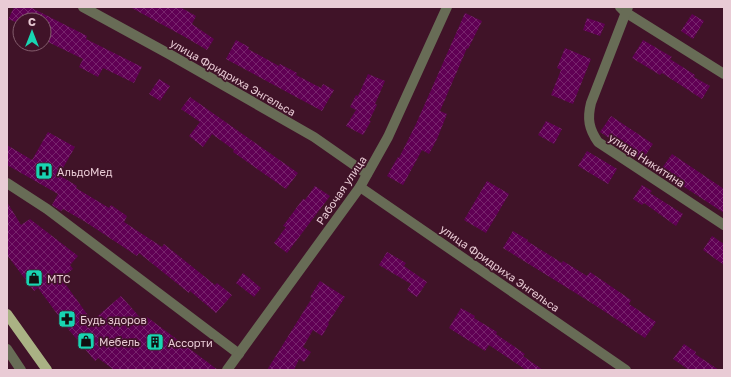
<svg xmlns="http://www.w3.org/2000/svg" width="731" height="377" font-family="'Golos Text',sans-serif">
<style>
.building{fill:url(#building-cross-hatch)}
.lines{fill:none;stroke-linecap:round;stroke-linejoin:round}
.minor{stroke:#686c56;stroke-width:10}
.major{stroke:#aab284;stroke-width:10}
.labels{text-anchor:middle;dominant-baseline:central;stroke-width:3.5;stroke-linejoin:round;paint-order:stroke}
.street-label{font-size:11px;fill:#e9cbd5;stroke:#401328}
.poi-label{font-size:11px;fill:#e9cbd5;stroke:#401328;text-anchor:start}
</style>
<defs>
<pattern id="building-cross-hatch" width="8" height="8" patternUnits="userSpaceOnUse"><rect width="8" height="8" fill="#600054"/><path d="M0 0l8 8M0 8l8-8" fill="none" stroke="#77246c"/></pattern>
</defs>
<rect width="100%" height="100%" fill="#401328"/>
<g class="building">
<polygon points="14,7 30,7 87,36 86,39 142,67 134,83 103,68 98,77 79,67 83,59 44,40 44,20 20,20 20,24 11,20 8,20"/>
<polygon points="130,7 180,7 196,16 192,24 214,39 207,50 185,37"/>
<polygon points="465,13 482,21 468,49 467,48 440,111 447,114 437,139 429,154 422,150 403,185 387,176 398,157 399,158 416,124"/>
<polygon points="692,14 704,21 693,39 681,31"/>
<polygon points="587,18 605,24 600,36 583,30"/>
<polygon points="236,40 249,47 248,49 279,66 280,64 297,73 296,75 321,88 323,84 334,90 322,111 226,59"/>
<polygon points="643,40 672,57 670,59 695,75 694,77 710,86 702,99 662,73 660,75 632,58"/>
<polygon points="565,48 591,59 573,104 551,95 561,70 557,68"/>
<polygon points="368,74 385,81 375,104 377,105 369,121 371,121 363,135 346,126 356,110 350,107 356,95 358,96"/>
<polygon points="159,79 170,86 160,101 149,94"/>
<polygon points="190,97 298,173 286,189 233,152 234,150 212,134 203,147 189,136 200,122 181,109"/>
<polygon points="611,116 653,144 642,160 600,132"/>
<polygon points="546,121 562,129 554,144 538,135"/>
<polygon points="48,132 75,147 59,175 77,186 76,188 109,208 111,205 127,216 124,222 162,247 164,244 215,285 217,283 232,295 216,313 190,291 189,293 139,253 137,256 84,221 63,209 61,211 52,205 58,194 7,165 7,145 32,160"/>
<polygon points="587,151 617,169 608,184 578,166"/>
<polygon points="672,154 724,189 724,213 660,171"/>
<polygon points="487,181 509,194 486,233 464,220"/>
<polygon points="642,185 652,191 650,193 683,214 676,226 644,203 642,205 633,199"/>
<polygon points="315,186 330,196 287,253 274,243 286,227 283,226 303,199 305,200"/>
<polygon points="7,202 21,225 30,219 78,256 70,265 73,269 61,278 92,321 121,296 144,322 147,317 218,370 114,370 98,358 95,361 69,330 38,288 34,291 7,255"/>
<polygon points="513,231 528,240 527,241 562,263 563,261 587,276 590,272 631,300 629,304 656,322 645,338 590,302 503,248"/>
<polygon points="712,236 724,244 724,265 703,250"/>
<polygon points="387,252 406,263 404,266 427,282 417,297 407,290 411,284 379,265"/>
<polygon points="243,273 261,288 254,297 236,283"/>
<polygon points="320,281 345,297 328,323 329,324 322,336 313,330 303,347 311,352 304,362 299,359 294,370 267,370 312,298 310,297"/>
<polygon points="461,308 475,316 474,318 497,332 496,334 525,354 523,356 543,370 526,370 489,345 485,351 449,328"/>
<polygon points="684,344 696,352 695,354 719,370 689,370 673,359"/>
</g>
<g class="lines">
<g class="minor">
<polyline points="83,7 169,54 314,137 367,174"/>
<polyline points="620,7 625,12 724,74"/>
<path d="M 628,7 L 591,103 C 587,119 589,129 598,142 L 724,225"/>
<polyline points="7,183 47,209 239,354"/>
<polyline points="360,187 626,370"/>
<polyline points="7,349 21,370"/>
<polyline points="227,370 360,187 388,137 447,7"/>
</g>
<polyline class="major" points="7,314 47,370"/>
</g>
<defs>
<symbol id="hospital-square" viewBox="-11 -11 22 22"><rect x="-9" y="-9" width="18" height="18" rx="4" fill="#18d5b2" stroke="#401328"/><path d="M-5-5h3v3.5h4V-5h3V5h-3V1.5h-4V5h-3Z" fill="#111"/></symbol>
<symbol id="shop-square" viewBox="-11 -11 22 22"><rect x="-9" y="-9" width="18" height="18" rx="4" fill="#18d5b2" stroke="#401328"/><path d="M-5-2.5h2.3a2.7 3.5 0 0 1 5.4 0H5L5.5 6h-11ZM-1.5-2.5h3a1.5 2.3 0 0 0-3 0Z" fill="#111"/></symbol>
<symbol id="pharmacy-square" viewBox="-11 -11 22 22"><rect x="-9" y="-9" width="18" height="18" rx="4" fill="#18d5b2" stroke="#401328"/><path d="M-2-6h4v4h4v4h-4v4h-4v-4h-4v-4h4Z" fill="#111"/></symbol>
<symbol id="building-square" viewBox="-11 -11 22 22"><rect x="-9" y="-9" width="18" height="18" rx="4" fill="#18d5b2" stroke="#401328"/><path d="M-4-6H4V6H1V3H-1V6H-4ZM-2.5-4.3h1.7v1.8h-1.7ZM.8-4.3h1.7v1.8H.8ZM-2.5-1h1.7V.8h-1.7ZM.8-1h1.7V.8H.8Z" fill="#111"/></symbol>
</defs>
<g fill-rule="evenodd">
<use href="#hospital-square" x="34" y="161" width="20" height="20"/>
<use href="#shop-square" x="24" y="268" width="20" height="20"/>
<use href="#pharmacy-square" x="57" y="309" width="20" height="20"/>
<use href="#shop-square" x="76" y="331" width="20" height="20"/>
<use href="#building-square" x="145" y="332" width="20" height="20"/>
</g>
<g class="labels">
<g class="street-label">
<text transform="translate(233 77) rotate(30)">улица Фридриха Энгельса</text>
<text transform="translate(647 160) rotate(33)">улица Никитина</text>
<text transform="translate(341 190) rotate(-56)">Рабочая улица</text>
<text transform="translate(500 268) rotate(35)">улица Фридриха Энгельса</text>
</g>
<g class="poi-label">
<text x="57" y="171">АльдоМед</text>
<text x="47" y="278">МТС</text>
<text x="80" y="319">Будь здоров</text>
<text x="99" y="341">Мебель</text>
<text x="168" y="342">Ассорти</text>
</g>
</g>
<rect width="731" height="377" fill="none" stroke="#e9cbd5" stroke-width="16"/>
<g transform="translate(32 32)"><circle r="19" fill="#401328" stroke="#845d6d"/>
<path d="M0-3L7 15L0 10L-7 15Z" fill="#18d5b2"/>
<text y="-6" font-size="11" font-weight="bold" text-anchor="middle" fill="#e9cbd5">С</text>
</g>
</svg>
